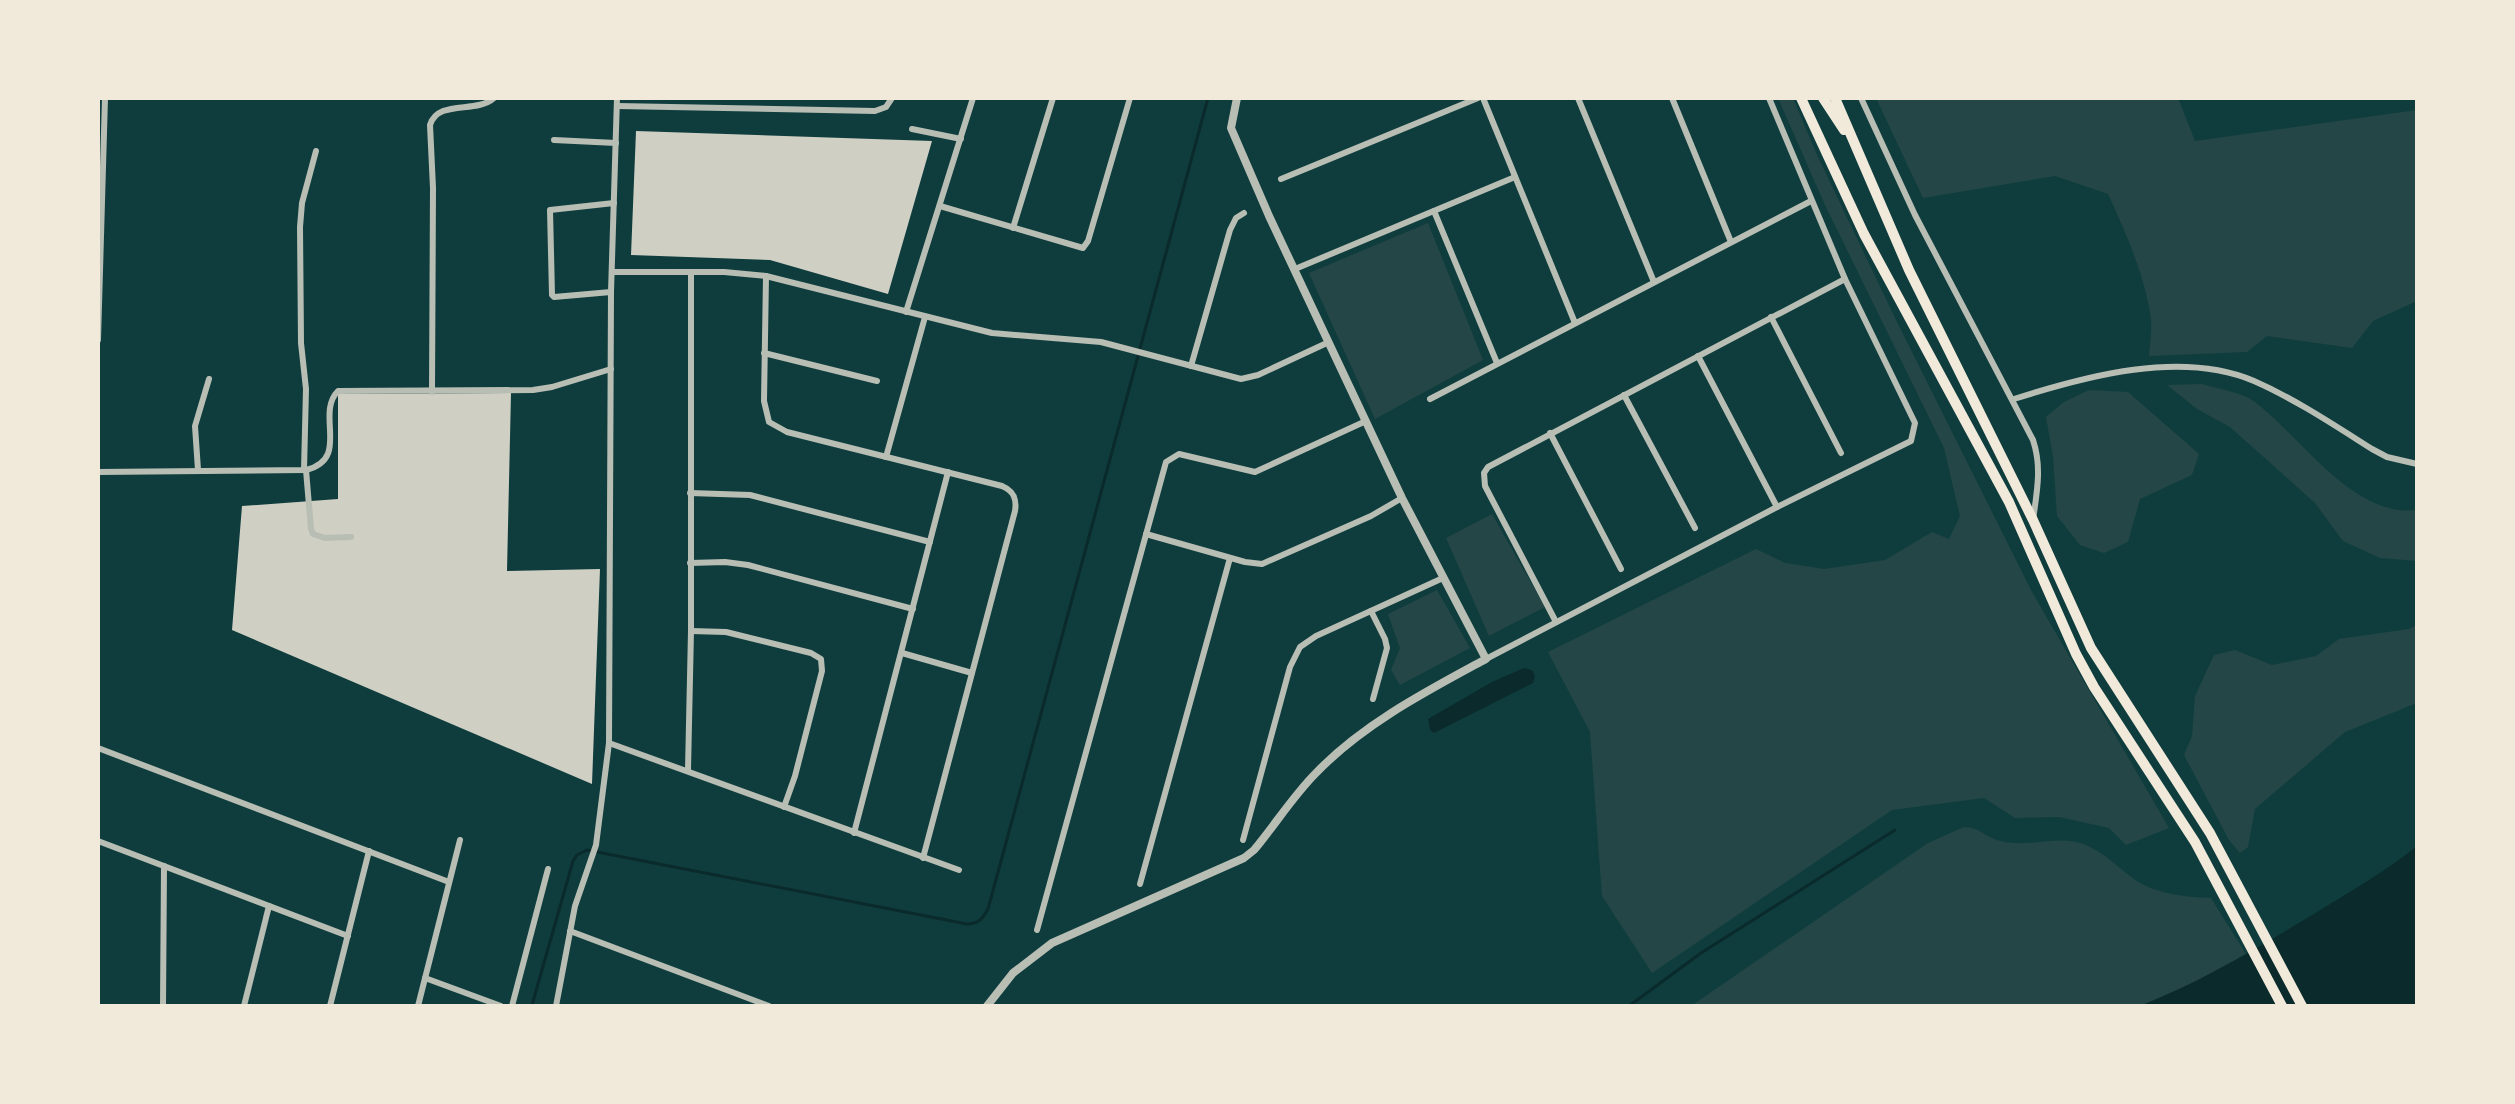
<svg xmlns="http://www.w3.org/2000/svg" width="2515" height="1104" font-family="Figtree,sans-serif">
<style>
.green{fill:#244646}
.water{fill:#0a2a2b}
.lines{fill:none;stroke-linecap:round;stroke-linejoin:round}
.stream{stroke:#0a2a2b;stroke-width:3}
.building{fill:#cfcfc3}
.minor{stroke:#b8beb3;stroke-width:6}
.tertiary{stroke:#b8beb3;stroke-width:8}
.trunk{stroke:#f1e9da;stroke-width:10}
</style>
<rect width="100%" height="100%" fill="#0f3d3e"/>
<g class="green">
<polygon points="1778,98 1793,98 1817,155 1896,320 2032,592 2169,828 2126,845 2109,828 2059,817 2015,818 1984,798 1892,810 1652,973 1602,896 1590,732 1548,652 1756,549 1785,563 1824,569 1885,560 1932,532 1949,539 1960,516 1944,448 1825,205"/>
<path d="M 1876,98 L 2178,98 L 2195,141 L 2417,110 L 2417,301 L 2373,321 L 2352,348 L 2267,336 L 2247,352 L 2149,356 C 2150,344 2152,331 2151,319 C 2145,276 2126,233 2108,194 L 2055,176 L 1923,198 Z"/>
<polygon points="1428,223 1483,360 1375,419 1309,273"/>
<path d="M 2202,384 C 2218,389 2242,392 2255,402 C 2301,437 2353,518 2417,510 L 2417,561 L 2380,558 L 2343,541 L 2315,503 L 2230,427 L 2197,409 L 2167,385 Z"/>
<polygon points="2089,390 2128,392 2199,454 2192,475 2140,499 2128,542 2104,553 2080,545 2057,516 2053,457 2046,417 2064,402"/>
<polygon points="1492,514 1545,607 1489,636 1446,538"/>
<polygon points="1437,590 1470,648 1400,685 1391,670 1400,648 1388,614"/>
<polygon points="2417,625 2417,703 2345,732 2255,809 2248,847 2240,853 2229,840 2184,755 2192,736 2195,696 2214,655 2235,650 2272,665 2316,656 2339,639 2409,629"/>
<path d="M 1964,827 C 1979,827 1984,836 1997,840 C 2028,850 2060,832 2088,846 C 2105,854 2118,867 2134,879 C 2155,894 2185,897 2211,898 L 2246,954 L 2195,982 L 2140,1006 L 1691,1006 L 1928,843 Z"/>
</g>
<g class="water">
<polygon points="1524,668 1532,670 1535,676 1533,683 1434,733 1430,730 1428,719 1492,682"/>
<path d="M 2417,846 L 2417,1006 L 2140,1006 C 2201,982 2257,948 2314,914 C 2349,892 2385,872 2417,846 Z"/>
</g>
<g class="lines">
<g class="stream">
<path d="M 532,1005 L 573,861 L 577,855 L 587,850 L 967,924 C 979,924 983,918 988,909 L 1208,98"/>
<polyline points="1629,1006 1701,953 1895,830"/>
</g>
</g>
<g class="building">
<polygon points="636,131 932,141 888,294 770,260 631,255"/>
<polygon points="511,393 507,571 600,569 592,784 232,630 242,506 338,499 338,394"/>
</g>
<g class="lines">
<g class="minor">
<polyline points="1483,98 1575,323"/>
<polyline points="1578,98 1654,282"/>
<polyline points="1672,98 1731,242"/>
<path d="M 1861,98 L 1915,215 L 2033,440 C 2042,467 2037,491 2033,520"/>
<polyline points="617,106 875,111 886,107 892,98"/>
<polyline points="912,129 961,139"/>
<polyline points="554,140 616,143"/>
<polyline points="1281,179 1478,98"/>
<polyline points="940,206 1083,248 1088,241 1130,98"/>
<polyline points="1434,211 1497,363"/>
<polyline points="1013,228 1053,98"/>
<polyline points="1295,269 1515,177"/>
<polyline points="612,272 724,272 766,276 992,333 1101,342 1241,379 1258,375 1329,342"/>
<path d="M 766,276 L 764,401 L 769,422 L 787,432 L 1002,486 C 1014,491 1017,499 1015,511 L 923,858"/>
<polyline points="611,292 554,297 552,295 550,210 614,203"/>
<polyline points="906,312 973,98"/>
<polyline points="1771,317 1841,453"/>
<polyline points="98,340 105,98"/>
<polyline points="764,353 877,381"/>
<polyline points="1698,356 1777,507"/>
<polyline points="1191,366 1230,230 1236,218 1244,213"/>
<path d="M 432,392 L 433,188 L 430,125 C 438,99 476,114 494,98"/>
<polyline points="1624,395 1695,528"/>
<polyline points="1430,399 1811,201"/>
<path d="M 2014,399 C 2086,376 2181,350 2254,381 C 2295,399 2334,425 2372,449 L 2387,457 L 2417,464"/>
<polyline points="1550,433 1621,569"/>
<polyline points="886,457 925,317"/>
<polyline points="198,470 195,426 209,379"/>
<polyline points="304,470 306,389 301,343 300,227 302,203 316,151"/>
<polyline points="306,470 311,529 313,534 325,538 351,537"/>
<path d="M 98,472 L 306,470 C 351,459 315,414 338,391 L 533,390 L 552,387 L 611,369"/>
<polyline points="690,493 750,495 930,542"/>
<polyline points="1146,534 1245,562 1262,564 1371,516 1402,498"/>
<polyline points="690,563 725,562 748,565 913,609"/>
<polyline points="1371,611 1385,639 1387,648 1373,699"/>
<polyline points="1556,622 1485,486 1484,473 1488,467 1845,279"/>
<polyline points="691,631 726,632 811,653 821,659 822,671 795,776 784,807"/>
<polyline points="902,653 972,673"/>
<polyline points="1486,659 1777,507 1911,441 1915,423 1845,279 1769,98"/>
<polyline points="609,743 959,870"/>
<polyline points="98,748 449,882"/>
<polyline points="688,770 691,631 691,272"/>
<polyline points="854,833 948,472"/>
<polyline points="1243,840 1290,667 1300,647 1316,636 1443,578"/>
<polyline points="98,841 348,936"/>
<polyline points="1140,884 1230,558"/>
<polyline points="1037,930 1166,462 1179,454 1255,472 1366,421"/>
<polyline points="570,931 769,1006"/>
<polyline points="425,978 501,1006"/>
<polyline points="163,1006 164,866"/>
<polyline points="244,1006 269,906"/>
<polyline points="330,1006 369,851"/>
<polyline points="418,1006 460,840"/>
<polyline points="512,1006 548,869"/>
<polyline points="556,1006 575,906 596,845 609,743 611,292 617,98"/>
</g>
<path class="tertiary" d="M 987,1006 L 1013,973 L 1052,943 L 1244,858 L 1254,850 C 1275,825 1293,796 1316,773 C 1363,724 1427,691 1486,659 L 1402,498 L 1269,216 L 1231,128 L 1237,98"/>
<g class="trunk">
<polyline points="1801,98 1864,234 2009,502 2076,654 2094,687 2195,842 2282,1006"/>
<polyline points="1823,98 1844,130"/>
<polyline points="1835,98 1909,270 2033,520 2091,648 2210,833 2302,1006"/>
</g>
</g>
<rect width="2515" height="1104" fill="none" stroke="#f1e9da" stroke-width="200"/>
</svg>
